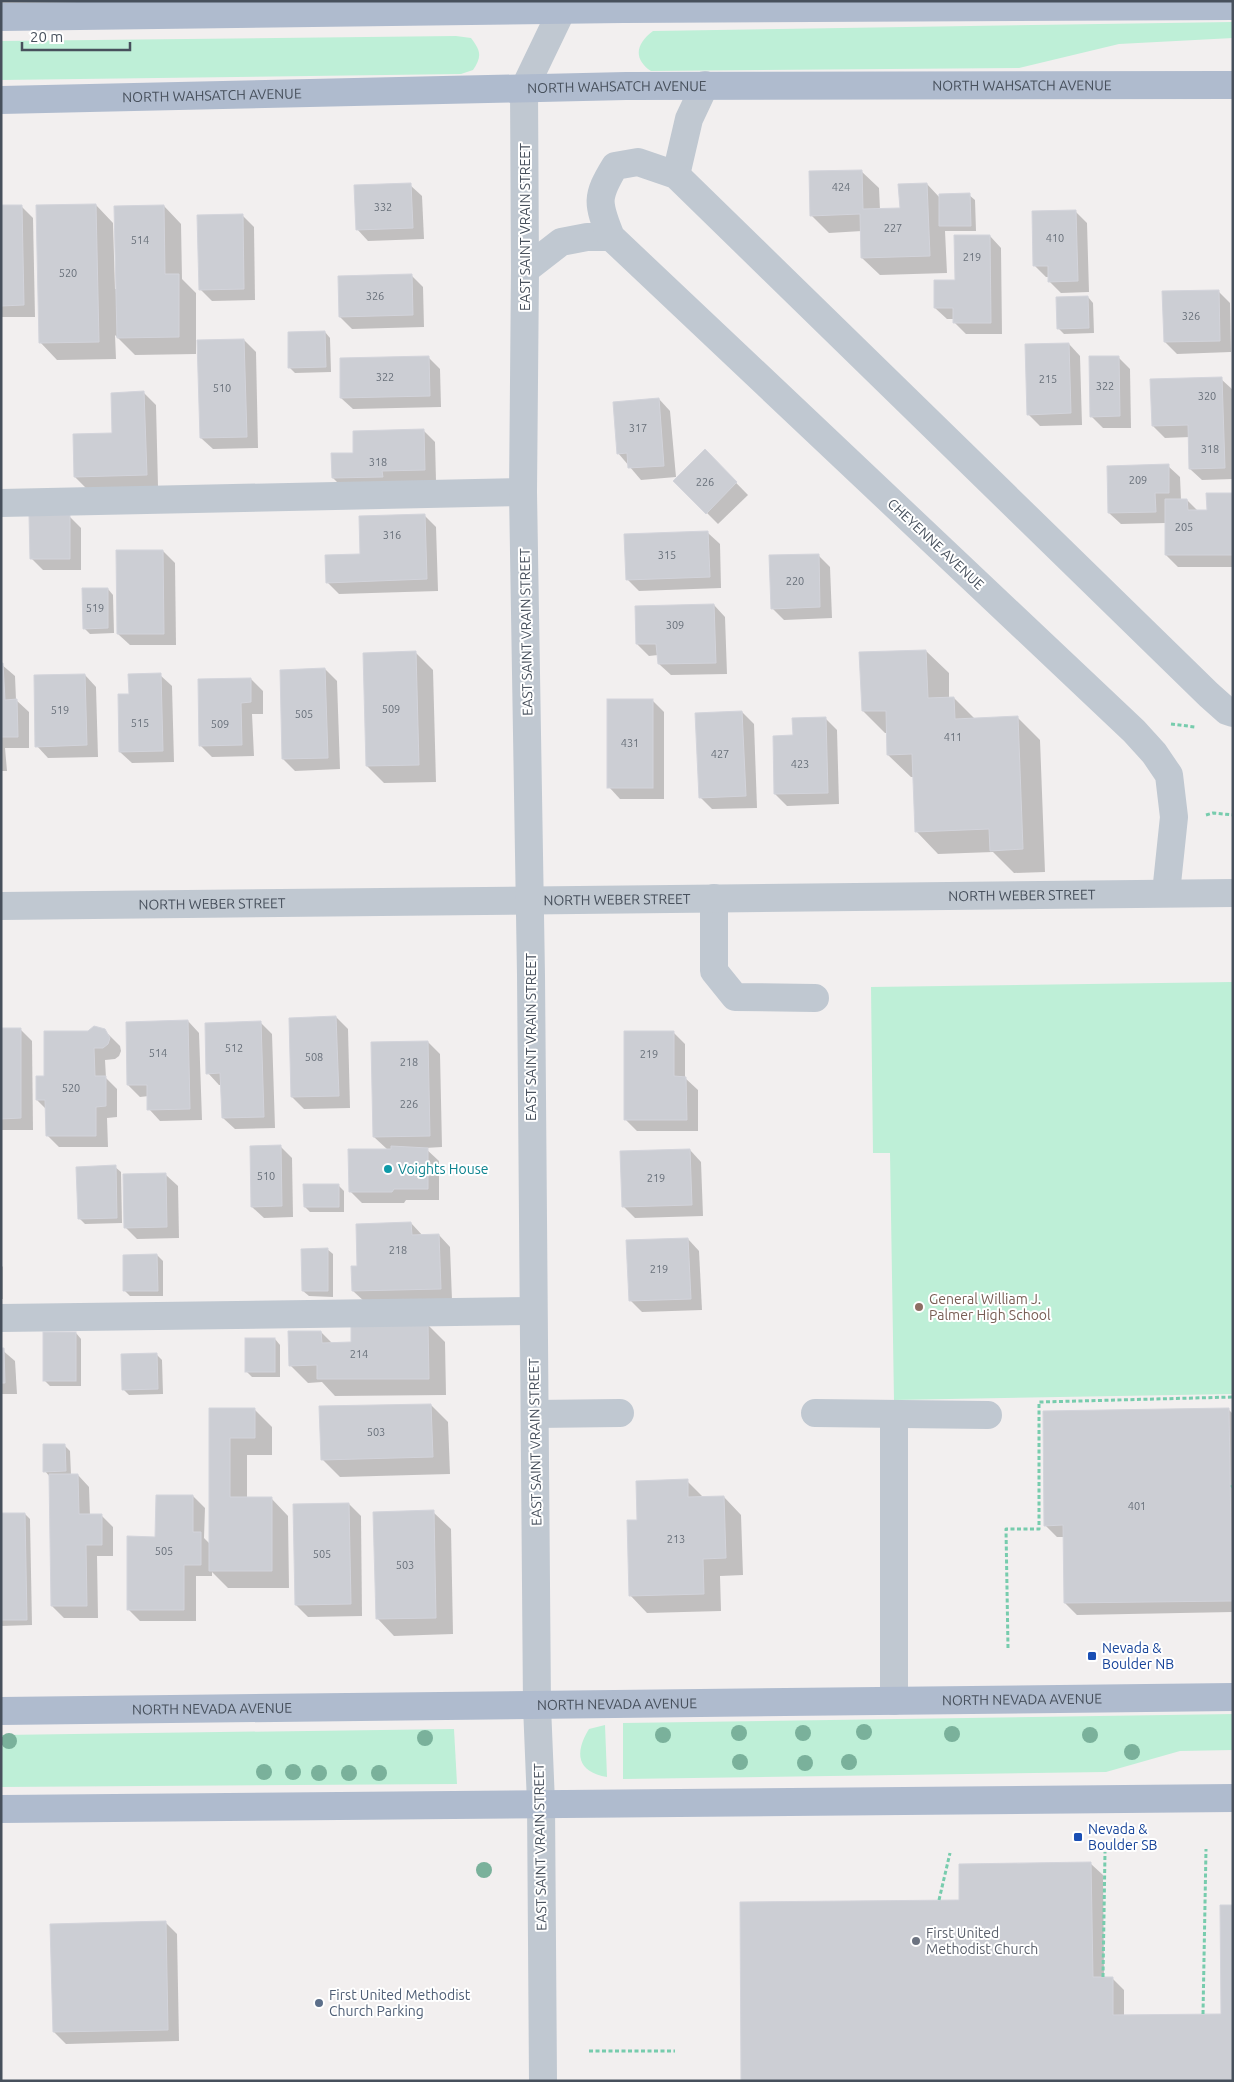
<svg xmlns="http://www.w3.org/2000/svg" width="1234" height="2082" font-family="Ubuntu,sans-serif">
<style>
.green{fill:#beefd7}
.shadow{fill:#0003}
.building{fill:#ccced4;stroke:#d3d4db}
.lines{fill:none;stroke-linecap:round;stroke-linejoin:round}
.path{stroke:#77ccad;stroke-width:3;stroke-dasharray:4 2.5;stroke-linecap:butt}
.minor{stroke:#c0c8d1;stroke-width:28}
.major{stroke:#afbbce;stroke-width:28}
.tree{fill:#7ab19b}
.culture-dot{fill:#0f9aa8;stroke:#fff;stroke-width:2}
.education-dot{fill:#8d6e63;stroke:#fff;stroke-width:2}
.transit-dot{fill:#1a4fb4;stroke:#fff;stroke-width:2}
.worship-dot{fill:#6b7280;stroke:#fff;stroke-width:2}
.service-dot{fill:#5c6f8a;stroke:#fff;stroke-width:2}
.labels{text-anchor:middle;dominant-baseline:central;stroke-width:4;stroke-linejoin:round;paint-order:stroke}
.number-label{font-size:11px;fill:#68707a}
.street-label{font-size:14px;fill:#47505c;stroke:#fff}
.culture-label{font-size:14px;fill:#0d838f;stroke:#fff;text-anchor:start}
.education-label{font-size:14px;fill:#785e54;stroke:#fff;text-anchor:start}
.transit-label{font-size:14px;fill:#164399;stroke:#fff;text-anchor:start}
.worship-label{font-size:14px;fill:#5b616d;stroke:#fff;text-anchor:start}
.service-label{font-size:14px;fill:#4e5e75;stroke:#fff;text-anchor:start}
</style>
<rect width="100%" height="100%" fill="#f2efef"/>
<g class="green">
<path d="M 1232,22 L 1233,38 L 1119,44 L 1019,68 L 651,71 C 632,58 637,43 653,31 Z"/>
<path d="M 456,36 L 471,38 C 481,51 482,57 473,70 L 461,74 L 1,80 L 1,41 Z"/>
<polygon points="1233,982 1233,1394 894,1400 890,1153 873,1153 871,987"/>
<polygon points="1233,1714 1233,1750 1180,1751 1106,1772 623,1779 623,1723"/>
<path d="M 605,1725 L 607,1777 C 577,1772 574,1753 589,1729 Z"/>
<polygon points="454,1729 457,1784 1,1787 1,1735"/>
</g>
<g class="shadow">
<polygon points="861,171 879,188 880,210 901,209 927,184 940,198 969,195 975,200 976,231 945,231 947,273 880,275 862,258 862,231 829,233 811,215"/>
<polygon points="410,185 422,196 424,239 368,241 357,229"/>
<polygon points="96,205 113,223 115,289 117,289 164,206 181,224 182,279 196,293 196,354 135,355 115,335 116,359 57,360 40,342"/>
<polygon points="1,206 21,206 33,218 35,317 1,317"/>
<polygon points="1075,211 1087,223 1089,292 1061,293 1049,281 1049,277 1046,277 1035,266"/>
<polygon points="242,215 254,227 255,300 212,301 201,290"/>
<polygon points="990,236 1001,248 1002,334 966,334 954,322 954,319 947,319 935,308"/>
<polygon points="411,275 423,287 424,327 352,329 340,317"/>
<polygon points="1218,291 1230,303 1231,352 1177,354 1165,342"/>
<polygon points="1088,297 1093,303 1094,333 1064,334 1058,328"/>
<polygon points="325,332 330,338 331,372 295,373 289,367"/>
<polygon points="244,340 256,352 258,448 213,449 201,438"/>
<polygon points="1069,344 1080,356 1082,425 1040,426 1028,414"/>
<polygon points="428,357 440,369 441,407 353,409 341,398"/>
<polygon points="1118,357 1130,369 1131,428 1103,428 1092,417"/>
<polygon points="1221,379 1233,390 1233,479 1202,480 1190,469 1190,437 1165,438 1153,426"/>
<polygon points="144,393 156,405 158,487 87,489 75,477 113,434"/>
<polygon points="659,399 670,411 676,477 641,480 618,453"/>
<polygon points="423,430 435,442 436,481 345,490 333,478 355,454"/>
<polygon points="705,451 748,495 718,524 675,481"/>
<polygon points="1168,466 1180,477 1181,500 1187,500 1198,511 1208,511 1233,494 1233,567 1178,567 1166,555 1166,523 1121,524 1109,513"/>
<polygon points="424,515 436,527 438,591 339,594 328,583 361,555"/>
<polygon points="69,516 81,528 81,570 43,570 31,558"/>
<polygon points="708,533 720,544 721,588 639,591 627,579"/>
<polygon points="163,551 175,563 176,645 130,645 118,634"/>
<polygon points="818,555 830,567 832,618 784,620 772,608"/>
<polygon points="108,589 113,595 114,633 90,634 84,628"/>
<polygon points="714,605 725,617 727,674 671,675 659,664 658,655 649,656 637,644"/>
<polygon points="926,651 949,673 949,698 954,698 975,719 1018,718 1040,740 1045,872 1014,873 993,852 938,854 916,831 914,777 911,777 888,755 888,733 885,733 863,711"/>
<polygon points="415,652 433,670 436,782 384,783 367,766"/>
<polygon points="1,664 15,676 16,700 29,712 29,748 5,748 7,771 1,771"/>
<polygon points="325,669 337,681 340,769 295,771 283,759"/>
<polygon points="85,675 96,687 98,757 48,758 37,746"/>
<polygon points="160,675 172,686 174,762 132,763 120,752 131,695"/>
<polygon points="251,679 263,691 263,714 252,714 254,756 212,757 200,745"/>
<polygon points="652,700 664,712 664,799 620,799 609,787"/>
<polygon points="742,712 754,724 757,808 712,809 700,797"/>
<polygon points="825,718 837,730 839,804 787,806 775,794 794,736"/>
<polygon points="336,1017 348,1029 350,1108 304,1109 292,1097"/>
<polygon points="188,1021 199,1033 202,1120 160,1121 149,1109 149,1096 140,1097 128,1085"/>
<polygon points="260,1022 272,1034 275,1128 235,1129 223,1118 222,1085 219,1085 208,1073"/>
<polygon points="1,1029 20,1029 32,1041 33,1130 1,1130"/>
<polygon points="104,1030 120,1046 121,1051 119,1056 115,1059 105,1060 106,1078 117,1089 117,1117 107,1118 108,1147 59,1147 47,1135 46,1109 37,1100 46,1077"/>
<polygon points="673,1032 685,1044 685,1078 698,1090 698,1131 637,1131 625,1119"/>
<polygon points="428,1042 440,1054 442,1147 425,1148 439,1161 439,1200 406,1200 404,1203 362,1203 350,1191 388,1150 374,1137"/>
<polygon points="280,1146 292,1158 293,1217 264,1218 252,1207"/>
<polygon points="690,1150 701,1162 703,1216 635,1218 623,1206"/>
<polygon points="115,1167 121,1172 122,1223 85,1224 79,1218"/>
<polygon points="166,1175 178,1186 179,1238 137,1239 125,1227"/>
<polygon points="338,1185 344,1191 344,1212 310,1212 305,1207"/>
<polygon points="411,1223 423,1236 439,1235 450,1247 452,1300 365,1302 353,1291 358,1267"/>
<polygon points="688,1239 699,1251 702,1310 642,1312 630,1300"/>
<polygon points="327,1249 333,1254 333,1297 309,1296 303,1291"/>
<polygon points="157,1255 163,1261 163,1296 130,1296 124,1290"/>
<polygon points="1,1265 3,1267 3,1299 1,1299"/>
<polygon points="428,1325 445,1342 446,1395 335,1396 322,1382 308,1383 290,1365 321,1332 333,1344 352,1344"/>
<polygon points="76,1333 81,1339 81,1386 50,1386 44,1380"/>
<polygon points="275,1339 280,1345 280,1377 252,1377 247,1372"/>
<polygon points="1,1349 15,1361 17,1394 1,1394"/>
<polygon points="156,1354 162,1360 163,1394 129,1395 123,1389"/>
<polygon points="431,1405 448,1422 450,1474 340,1477 322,1459"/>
<polygon points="210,1409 254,1409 272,1427 272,1455 247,1455 247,1498 271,1498 288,1516 289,1588 228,1588 212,1572 212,1576 196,1576 196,1621 140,1621 128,1609 157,1538 193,1496 205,1508 204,1538 210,1544"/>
<polygon points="1229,1410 1233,1414 1233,1612 1077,1615 1065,1603 1064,1537 1057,1537 1045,1525"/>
<polygon points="64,1445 70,1451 71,1475 78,1475 89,1487 90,1516 101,1515 113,1527 113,1556 97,1556 98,1618 64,1618 52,1606 50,1477 45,1471"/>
<polygon points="687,1481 704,1498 724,1497 741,1515 743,1575 720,1576 721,1611 647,1613 630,1595 638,1521"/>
<polygon points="349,1504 361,1516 362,1616 308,1617 296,1605"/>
<polygon points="433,1512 451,1529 453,1634 394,1636 377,1618"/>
<polygon points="1,1514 25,1514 30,1519 32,1625 1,1626"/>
<polygon points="1091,1864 1103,1875 1104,1978 1112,1978 1124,1990 1124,2016 1233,2081 741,1903 960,1901"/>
<polygon points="166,1923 177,1934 179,2041 66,2044 54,2032"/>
</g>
<g class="building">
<polygon points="862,170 863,209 900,208 898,184 927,183 930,256 861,258 860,214 810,216 809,171"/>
<polygon points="411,183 413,228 356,230 354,185"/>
<polygon points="970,193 971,226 939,226 939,194"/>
<polygon points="96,204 99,342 39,343 36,205"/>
<polygon points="1,205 22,205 24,305 1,306"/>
<polygon points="164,205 165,274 179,274 179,337 117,338 114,206"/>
<polygon points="1076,210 1078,281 1048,282 1048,266 1033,266 1032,211"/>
<polygon points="243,214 244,289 199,290 197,215"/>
<polygon points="954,235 990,235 991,323 953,323 953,308 934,308 934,280 955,280"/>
<polygon points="412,274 413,315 339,317 338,276"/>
<polygon points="1219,290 1220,341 1164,342 1162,291"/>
<polygon points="1088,296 1089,328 1057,329 1056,297"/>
<polygon points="325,331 326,367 288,368 288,332"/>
<polygon points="244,339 247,437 200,438 197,340"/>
<polygon points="1069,343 1071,413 1027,415 1025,344"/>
<polygon points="429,356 430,396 340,398 340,358"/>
<polygon points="1089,356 1119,356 1120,416 1090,417"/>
<polygon points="1222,377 1225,468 1189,469 1188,425 1152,426 1150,379"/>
<polygon points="144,391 147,475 74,477 73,434 112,433 111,393"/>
<polygon points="659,398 664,466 628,468 627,453 617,454 613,402"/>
<polygon points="424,429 425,470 382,471 383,477 332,478 331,453 353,453 353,431"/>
<polygon points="705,449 737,482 706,514 673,481"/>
<polygon points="1169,464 1169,493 1155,493 1156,512 1108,513 1107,466"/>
<polygon points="1206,493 1233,493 1233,555 1165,555 1165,499 1187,499 1188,510 1207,510"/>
<polygon points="425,514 427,579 326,583 325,555 360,554 359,516"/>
<polygon points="29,515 70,515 70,559 30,559"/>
<polygon points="708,531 710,577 626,580 624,534"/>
<polygon points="116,550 163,550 164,634 117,634"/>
<polygon points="819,554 820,607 771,609 769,555"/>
<polygon points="82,588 108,588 108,628 83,629"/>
<polygon points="714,604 716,663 658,664 656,644 636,644 635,606"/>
<polygon points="926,650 928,698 954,697 955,719 1018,716 1023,849 990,851 989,829 915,832 912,754 887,755 886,711 862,711 859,652"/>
<polygon points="416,651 419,765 366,766 363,653"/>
<polygon points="1,663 3,663 5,700 17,699 18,737 1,737"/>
<polygon points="325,668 328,758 282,759 280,670"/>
<polygon points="161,673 163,751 119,752 118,694 129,694 128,674"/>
<polygon points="85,674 87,745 35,747 34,675"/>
<polygon points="251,678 251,702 241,703 242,745 199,746 198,679"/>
<rect x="607" y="699" width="46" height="89"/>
<polygon points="742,711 746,796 699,798 695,713"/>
<polygon points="826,717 828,793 774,794 773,736 793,735 792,718"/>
<polygon points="336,1016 339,1096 291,1097 289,1018"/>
<polygon points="188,1020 190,1109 147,1110 147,1085 127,1085 126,1022"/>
<polygon points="261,1021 264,1117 222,1118 220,1073 206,1074 205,1023"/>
<polygon points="94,1026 105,1029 110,1038 108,1044 103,1048 94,1048 95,1076 106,1076 106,1106 96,1107 96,1136 46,1136 45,1100 36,1100 36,1076 44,1076 44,1031 88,1031"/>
<polygon points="1,1028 21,1028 21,1118 1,1119"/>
<polygon points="624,1031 674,1031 674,1076 686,1077 687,1120 624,1120"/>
<polygon points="428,1041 430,1136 373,1137 371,1042"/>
<polygon points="281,1145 282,1206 251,1207 250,1146"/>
<polygon points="391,1146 428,1148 428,1189 394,1189 392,1192 349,1192 348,1149 391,1149"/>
<polygon points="690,1149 692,1205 622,1207 620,1151"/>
<polygon points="116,1165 117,1218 78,1219 76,1167"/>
<polygon points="166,1173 167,1227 124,1228 123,1174"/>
<polygon points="303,1184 339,1184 339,1207 304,1207"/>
<polygon points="411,1222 412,1235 439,1234 441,1289 352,1291 351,1266 357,1266 356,1224"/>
<polygon points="688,1238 691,1299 629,1301 626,1240"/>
<polygon points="328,1248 328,1291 302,1291 301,1249"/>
<polygon points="157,1254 158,1291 123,1291 123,1255"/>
<polygon points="428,1323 429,1379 317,1379 317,1365 289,1366 288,1331 321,1331 322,1343 351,1342 351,1324"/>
<rect x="43" y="1332" width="33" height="49"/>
<rect x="245" y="1338" width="30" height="34"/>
<polygon points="1,1348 4,1348 5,1383 1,1383"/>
<polygon points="157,1353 158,1389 122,1390 121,1354"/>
<polygon points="431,1404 433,1457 321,1460 319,1406"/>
<polygon points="209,1408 255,1408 255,1438 230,1438 230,1497 272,1497 272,1571 209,1571"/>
<polygon points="1229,1408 1232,1601 1064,1603 1063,1525 1044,1526 1043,1411"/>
<polygon points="43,1444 65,1444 66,1471 43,1472"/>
<polygon points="49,1474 78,1474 79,1514 102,1514 102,1545 86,1545 87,1606 51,1606"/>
<polygon points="688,1479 688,1497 724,1496 726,1558 703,1559 704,1594 629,1596 627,1520 637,1520 636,1481"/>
<polygon points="156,1495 193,1495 193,1532 201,1532 201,1565 184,1565 184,1610 127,1610 127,1536 155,1537"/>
<polygon points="349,1503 351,1604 295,1605 293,1504"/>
<polygon points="434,1510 436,1618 376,1619 373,1512"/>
<polygon points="1,1513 25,1513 27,1620 1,1620"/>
<polygon points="1091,1862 1093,1977 1113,1977 1113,2015 1221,2014 1220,1905 1233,1905 1233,2081 741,2081 740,1902 959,1900 959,1864"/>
<polygon points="166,1921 168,2030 53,2032 50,1924"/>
</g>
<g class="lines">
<g class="path">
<polyline points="1171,724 1195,727"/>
<polyline points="1206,815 1213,813 1233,815"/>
<polyline points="1231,1487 1233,1486"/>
<polyline points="1008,1648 1006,1529 1039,1529 1039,1402 1233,1397"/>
<polyline points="939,1900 950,1853"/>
<polyline points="1103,1977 1105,1852"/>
<polyline points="1203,2014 1206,1849"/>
<polyline points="589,2051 675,2051"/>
</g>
<g class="minor">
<polyline points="676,175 689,119 705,85"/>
<polyline points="525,270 561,242 587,237 611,237"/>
<polyline points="1,503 523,492"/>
<path d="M 1166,893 L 1174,817 L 1169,775 L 1154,753 L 1134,731 L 611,237 C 597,203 596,197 615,166 L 638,162 L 676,175 L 1209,695 L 1227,711 L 1233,713"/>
<polyline points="714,898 714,971 735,997 815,998"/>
<path id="s1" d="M 1,906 L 1233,893"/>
<polyline points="1,1318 533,1311"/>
<polyline points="815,1413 988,1415"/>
<polyline points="535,1414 620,1413"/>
<polyline points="894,1701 894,1415"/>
<polyline points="543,2081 541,1803 537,1706 531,975 523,492 525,270 524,89 562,10 562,1"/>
</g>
<g class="major">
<polyline points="1,17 623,9 1233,6"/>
<path id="s2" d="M 1,100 L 626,86 L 1233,85"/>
<path id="s3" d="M 1,1711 L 1233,1697"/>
<polyline points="1,1809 1233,1798"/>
</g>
</g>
<g class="tree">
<circle cx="864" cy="1732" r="8"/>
<circle cx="739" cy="1733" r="8"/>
<circle cx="803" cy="1733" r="8"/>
<circle cx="952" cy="1734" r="8"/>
<circle cx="663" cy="1735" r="8"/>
<circle cx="1090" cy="1735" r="8"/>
<circle cx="425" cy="1738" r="8"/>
<circle cx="9" cy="1741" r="8"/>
<circle cx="1132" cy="1752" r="8"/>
<circle cx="740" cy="1762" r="8"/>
<circle cx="849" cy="1762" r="8"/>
<circle cx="805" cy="1763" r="8"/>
<circle cx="264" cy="1772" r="8"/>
<circle cx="293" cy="1772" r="8"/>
<circle cx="319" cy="1773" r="8"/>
<circle cx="349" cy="1773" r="8"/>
<circle cx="379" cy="1773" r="8"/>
<circle cx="484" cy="1870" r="8"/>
</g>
<circle class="culture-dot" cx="388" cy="1169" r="5"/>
<circle class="education-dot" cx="919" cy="1307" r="5"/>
<g class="transit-dot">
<rect x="1087" y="1651" width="10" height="10" rx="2.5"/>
<rect x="1073" y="1832" width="10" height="10" rx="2.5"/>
</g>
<circle class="worship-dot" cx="916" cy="1941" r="5"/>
<circle class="service-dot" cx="319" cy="2003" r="5"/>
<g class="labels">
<g class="number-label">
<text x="841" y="187">424</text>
<text x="383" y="207">332</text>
<text x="893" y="228">227</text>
<text x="1055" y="238">410</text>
<text x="140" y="240">514</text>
<text x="972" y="257">219</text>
<text x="68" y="273">520</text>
<text x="375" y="296">326</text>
<text x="1191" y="316">326</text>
<text x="385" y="377">322</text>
<text x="1048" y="379">215</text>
<text x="1105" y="386">322</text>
<text x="222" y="388">510</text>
<text x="1207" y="396">320</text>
<text x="638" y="428">317</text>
<text x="1210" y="449">318</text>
<text x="378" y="462">318</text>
<text x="1138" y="480">209</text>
<text x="705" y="482">226</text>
<text x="1184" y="527">205</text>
<text x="392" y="535">316</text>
<text x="667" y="555">315</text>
<text x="795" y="581">220</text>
<text x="95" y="608">519</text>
<text x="675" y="625">309</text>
<text x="391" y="709">509</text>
<text x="60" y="710">519</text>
<text x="304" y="714">505</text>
<text x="140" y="723">515</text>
<text x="220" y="724">509</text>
<text x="953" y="737">411</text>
<text x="630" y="743">431</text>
<text x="720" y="754">427</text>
<text x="800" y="764">423</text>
<text x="234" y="1048">512</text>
<text x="158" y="1053">514</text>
<text x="649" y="1054">219</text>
<text x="314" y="1057">508</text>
<text x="409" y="1062">218</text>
<text x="71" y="1088">520</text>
<text x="409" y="1104">226</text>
<text x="266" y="1176">510</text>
<text x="656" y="1178">219</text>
<text x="398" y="1250">218</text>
<text x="659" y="1269">219</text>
<text x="359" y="1354">214</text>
<text x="376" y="1432">503</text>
<text x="1137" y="1506">401</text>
<text x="676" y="1539">213</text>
<text x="164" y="1551">505</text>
<text x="322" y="1554">505</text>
<text x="405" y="1565">503</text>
</g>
<g class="street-label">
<text stroke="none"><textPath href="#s2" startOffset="1021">NORTH WAHSATCH AVENUE</textPath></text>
<text stroke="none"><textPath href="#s2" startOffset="616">NORTH WAHSATCH AVENUE</textPath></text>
<text stroke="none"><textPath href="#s2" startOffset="211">NORTH WAHSATCH AVENUE</textPath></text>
<text transform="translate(525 227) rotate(-90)">EAST SAINT VRAIN STREET</text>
<text transform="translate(936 544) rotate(43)">CHEYENNE AVENUE</text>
<text transform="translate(526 632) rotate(-91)">EAST SAINT VRAIN STREET</text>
<text stroke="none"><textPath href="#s1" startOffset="1021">NORTH WEBER STREET</textPath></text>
<text stroke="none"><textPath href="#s1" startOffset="616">NORTH WEBER STREET</textPath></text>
<text stroke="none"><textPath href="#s1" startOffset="211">NORTH WEBER STREET</textPath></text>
<text transform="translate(531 1037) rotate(-90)">EAST SAINT VRAIN STREET</text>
<text transform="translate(535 1442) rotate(-91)">EAST SAINT VRAIN STREET</text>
<text stroke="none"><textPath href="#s3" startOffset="1021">NORTH NEVADA AVENUE</textPath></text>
<text stroke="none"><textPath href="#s3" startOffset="616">NORTH NEVADA AVENUE</textPath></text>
<text stroke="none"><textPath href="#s3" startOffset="211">NORTH NEVADA AVENUE</textPath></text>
<text transform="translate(540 1847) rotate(-91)">EAST SAINT VRAIN STREET</text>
</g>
<g class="culture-label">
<text x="398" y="1169">Voights House</text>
</g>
<g class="education-label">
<text x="929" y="1299">General William J.<tspan x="929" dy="16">Palmer High School</tspan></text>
</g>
<g class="transit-label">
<text x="1102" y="1648">Nevada &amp;<tspan x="1102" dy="16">Boulder NB</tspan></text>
<text x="1088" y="1829">Nevada &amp;<tspan x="1088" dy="16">Boulder SB</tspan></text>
</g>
<g class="worship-label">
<text x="926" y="1933">First United<tspan x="926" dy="16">Methodist Church</tspan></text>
</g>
<g class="service-label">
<text x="329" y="1995">First United Methodist<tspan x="329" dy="16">Church Parking</tspan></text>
</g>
</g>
<rect width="1234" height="2082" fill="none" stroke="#47505c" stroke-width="5"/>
<path d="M22 42v8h108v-8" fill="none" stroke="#47505c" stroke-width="2.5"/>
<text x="30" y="42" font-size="15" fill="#47505c" stroke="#ffffff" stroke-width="4" paint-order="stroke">20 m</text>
</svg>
